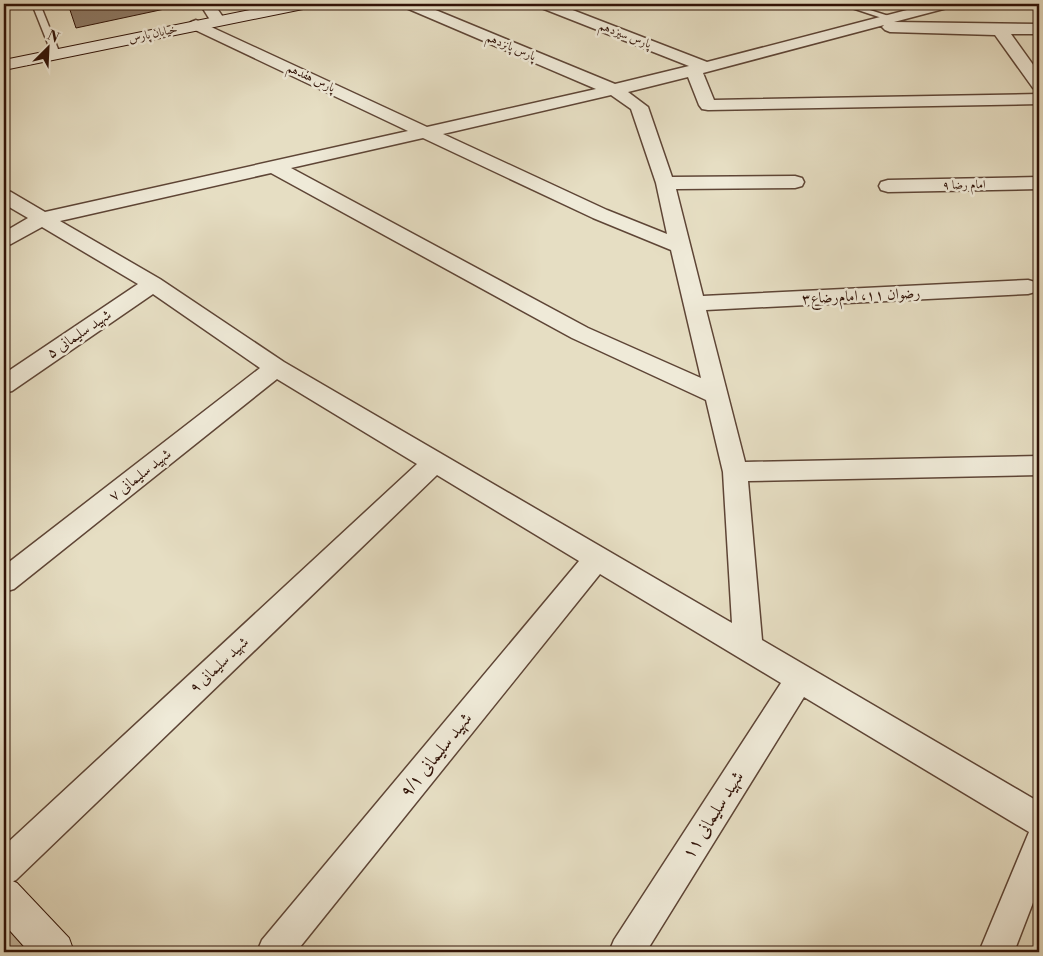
<svg xmlns="http://www.w3.org/2000/svg" width="1043" height="956" font-family="'Libre Bodoni',Amiri,serif">
<style>
.green{fill:#c7bba3;stroke:#7c6655}
.building{fill:#8f7c69;stroke:#301207}
.lines{fill:none;stroke-linecap:round;stroke-linejoin:round}
.lane-casing{stroke:#5e4536;stroke-width:3}
.street-casing{stroke:#5e4536;stroke-width:3}
.secondary-casing{stroke:#301207;stroke-width:2}
.lane{fill:#efead8;fill-rule:evenodd}
.street{fill:#efead8;fill-rule:evenodd}
.secondary{fill:#efead8;fill-rule:evenodd}
.labels{text-anchor:middle;dominant-baseline:central;stroke-width:5;stroke-linejoin:round;paint-order:stroke}
.far-street-label{font-size:12px;fill:#301207;stroke:#efead8}
.street-label{font-size:15px;fill:#301207;stroke:#efead8}
.near-street-label{font-size:18px;fill:#301207;stroke:#efead8}
</style>
<rect width="100%" height="100%" fill="#e6dec3"/>
<filter id="stains"><feTurbulence type="fractalNoise" baseFrequency=".004" numOctaves="4"/><feColorMatrix values="0 0 0 0 .2 0 0 0 0 .09 0 0 0 0 .02 0 0 0 .5 -.17"/></filter>
<radialGradient id="worn" r=".72"><stop offset=".6" stop-color="#630" stop-opacity="0"/><stop offset="1" stop-color="#630" stop-opacity=".3"/></radialGradient>
<polygon class="green" points="4,917 36,952 4,952"/>
<polygon class="building" points="68,4 188,4 76,28"/>
<g class="lines">
<defs>
<g id="lane">
<polygon points="32,4 40,4 60,54 59,56 52,54"/>
<polygon points="840,4 851,4 895,18 888,20"/>
</g>
<g id="street">
<polygon points="200,4 214,4 225,20 222,23 212,23"/>
<path d="M 402,4 L 421,4 L 615,84 L 689,66 L 539,7 L 537,4 L 557,4 L 707,62 L 930,4 L 953,4 L 951,7 L 894,22 L 1039,24 L 1039,34 L 1011,34 L 1039,73 L 1039,89 L 1033,88 L 995,35 L 890,32 L 885,30 L 882,27 L 884,25 L 703,73 L 714,100 L 1039,94 L 1039,104 L 708,110 L 702,109 L 699,105 L 688,77 L 628,92 L 648,107 L 672,177 L 795,176 L 802,178 L 804,182 L 802,186 L 795,188 L 676,189 L 703,296 L 1028,280 L 1035,282 L 1038,287 L 1035,292 L 1028,294 L 706,310 L 745,462 L 1039,456 L 1039,475 L 748,481 L 762,640 L 1039,802 L 1039,887 L 1014,952 L 979,952 L 1029,832 L 804,697 L 646,952 L 609,952 L 614,940 L 781,683 L 600,574 L 296,952 L 257,952 L 262,940 L 579,561 L 437,475 L 16,880 L 4,885 L 4,846 L 417,464 L 277,379 L 14,589 L 4,592 L 4,566 L 260,368 L 153,294 L 12,391 L 4,393 L 4,374 L 138,284 L 42,227 L 11,244 L 4,246 L 4,232 L 28,218 L 4,204 L 4,190 L 11,192 L 45,212 L 408,131 L 191,28 L 188,25 L 191,22 L 196,20 L 427,127 L 596,89 L 404,7 ZM 611,95 L 631,109 L 656,183 L 667,234 L 607,210 L 443,134 ZM 423,138 L 593,218 L 671,250 L 701,378 L 588,328 L 291,168 ZM 271,173 L 572,338 L 706,400 L 723,472 L 732,623 L 284,362 L 160,279 L 60,221 Z"/>
<polygon points="1039,177 1039,189 888,192 881,190 879,186 881,182 888,180"/>
</g>
<g id="secondary">
<polygon points="280,4 311,4 309,7 303,9 4,70 4,60"/>
<polygon points="4,877 17,883 69,938 74,952 29,952 4,924"/>
</g>
</defs>
<use href="#lane" class="lane-casing"/>
<use href="#street" class="street-casing"/>
<use href="#secondary" class="secondary-casing"/>
<use href="#lane" class="lane"/>
<use href="#street" class="street"/>
<use href="#secondary" class="secondary"/>
</g>
<g class="labels">
<g class="far-street-label">
<text transform="translate(153 34) rotate(-12)">خیابان پارس</text>
<text transform="translate(625 35) rotate(21)">پارس‌ سیزدهم</text>
<text transform="translate(511 47) rotate(23)">پارس‌ پانزدهم</text>
<text transform="translate(311 78) rotate(25)">پارس‌ هفدهم</text>
<text transform="translate(964 185) rotate(-1)">امام رضا ۹</text>
</g>
<g class="street-label">
<text transform="translate(861 296) rotate(-3)">رضوان ۱۱، امام‌رضا‌ع‌۳</text>
<text transform="translate(79 334) rotate(-34)">شهید سلیمانی ۵</text>
<text transform="translate(140 475) rotate(-38)">شهید سلیمانی ۷</text>
<text transform="translate(219 665) rotate(-43)">شهید سلیمانی ۹</text>
</g>
<g class="near-street-label">
<text transform="translate(436 755) rotate(-51)">شهید سلیمانی ۹/۱</text>
<text transform="translate(713 815) rotate(-58)">شهید سلیمانی ۱۱</text>
</g>
</g>
<rect width="1043" height="956" fill="none" stroke="#e6dec3" stroke-width="20"/>
<rect x="5" y="5" width="1033" height="946" fill="none" stroke="#301207" stroke-width="2.5"/>
<rect x="10" y="10" width="1023" height="936" fill="none" stroke="#301207"/>
<g transform="translate(48 48) rotate(24)" stroke="#efead8" stroke-width="4" paint-order="stroke">
<path d="M0-4L9 19L0 12L-9 19Z" fill="#301207"/>
<text y="-8" font-size="14" font-weight="bold" text-anchor="middle" fill="#301207">N</text>
</g>
<rect width="100%" height="100%" filter="url(#stains)"/>
<rect width="100%" height="100%" fill="url(#worn)"/>
</svg>
